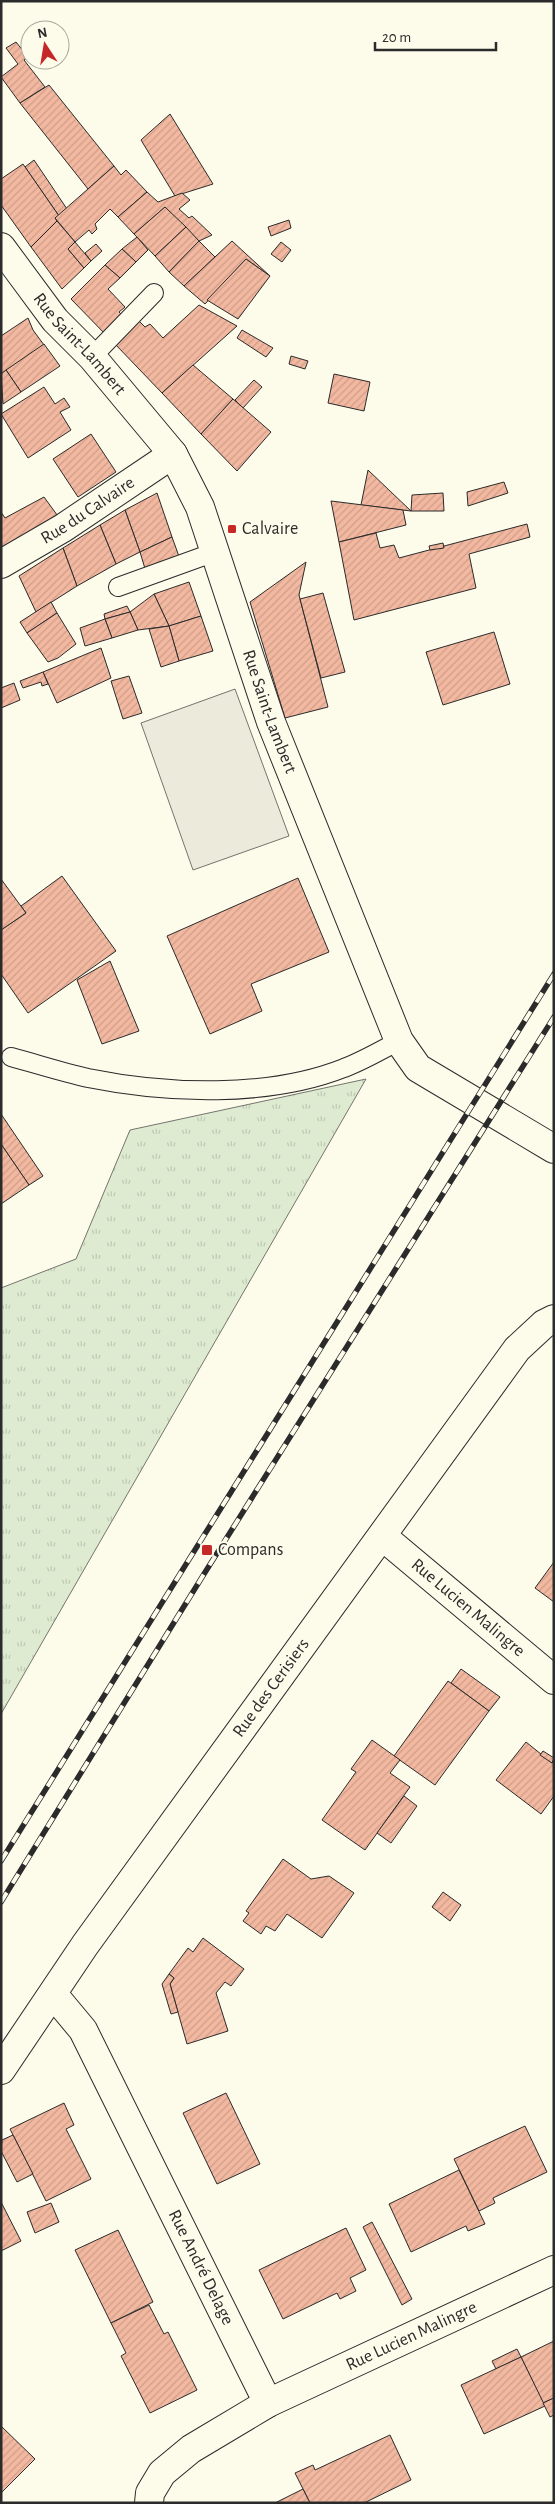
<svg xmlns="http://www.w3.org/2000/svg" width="555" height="2504" font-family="'Alegreya Sans',sans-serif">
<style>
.grass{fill:url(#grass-tufts);stroke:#74746e}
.parking{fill:#eceadb;stroke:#74746e}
.building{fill:url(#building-hatch);stroke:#2b2b2b}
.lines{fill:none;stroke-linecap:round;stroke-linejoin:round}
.lane-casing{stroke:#2b2b2b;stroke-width:20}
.street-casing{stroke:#2b2b2b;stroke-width:30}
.lane{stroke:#fdfbea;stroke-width:18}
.street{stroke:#fdfbea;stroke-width:28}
.rail-casing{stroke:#2b2b2b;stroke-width:5.5}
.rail{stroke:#fdfbea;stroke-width:4;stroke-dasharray:11;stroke-linecap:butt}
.poi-dot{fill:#c62828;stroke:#fdfbea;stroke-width:2}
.labels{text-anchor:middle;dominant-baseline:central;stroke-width:4;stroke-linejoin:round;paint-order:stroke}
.street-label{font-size:18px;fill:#2b2b2b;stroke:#fdfbea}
.poi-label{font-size:18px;fill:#2b2b2b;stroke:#fdfbea;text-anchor:start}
</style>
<defs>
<pattern id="grass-tufts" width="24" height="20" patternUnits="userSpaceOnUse" patternTransform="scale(1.25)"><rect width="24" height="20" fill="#deebd1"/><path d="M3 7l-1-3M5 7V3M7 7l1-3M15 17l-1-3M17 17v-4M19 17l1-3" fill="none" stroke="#bfcab4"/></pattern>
<pattern id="building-hatch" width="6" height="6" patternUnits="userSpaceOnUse" patternTransform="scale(1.25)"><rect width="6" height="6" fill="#f2b8a0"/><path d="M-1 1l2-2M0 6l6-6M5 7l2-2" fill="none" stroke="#d09e8a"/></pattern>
</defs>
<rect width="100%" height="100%" fill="#fdfbea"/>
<polygon class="grass" points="366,1079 1,1714 1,1288 76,1259 130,1130"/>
<polygon class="parking" points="235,689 289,836 193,870 141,723"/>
<g class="building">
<polygon points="16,42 28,57 24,60 45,87 20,103 1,77 18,64 6,48"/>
<polygon points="49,85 114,166 88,189 20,103"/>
<polygon points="170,114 213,184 175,196 141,140"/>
<polygon points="34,160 67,209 59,216 25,167"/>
<polygon points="23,164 59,216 55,218 57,221 31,247 1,205 1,179"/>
<polygon points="114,166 121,175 126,170 147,192 118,217 110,209 95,224 97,229 92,234 89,230 75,242 55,218"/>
<polygon points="147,192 158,202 182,193 190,200 179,209 189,218 192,216 212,235 199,241 165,207 134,234 118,217"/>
<polygon points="165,207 186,227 155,256 134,234"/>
<polygon points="289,220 291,228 271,236 268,227"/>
<polygon points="57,221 75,242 68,249 84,268 62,289 31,247"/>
<polygon points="186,227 199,241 169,272 155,256"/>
<polygon points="137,237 148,250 136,262 122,249"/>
<polygon points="199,241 215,257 184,286 169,272"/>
<polygon points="232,241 270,276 246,259 205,304 184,286"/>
<polygon points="75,242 91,261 84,268 68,249"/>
<polygon points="281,242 291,250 282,262 271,254"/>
<polygon points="96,244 102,251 91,261 85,253"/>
<polygon points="122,249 136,262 120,278 105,265"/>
<polygon points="246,259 270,276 238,319 207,300"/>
<polygon points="105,265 120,278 108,289 125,307 119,312 125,318 107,336 71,299"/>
<polygon points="199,305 237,326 162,393 115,344 139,321 145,327 150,324 163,338"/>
<polygon points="28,318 33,330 44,345 1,374 1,336"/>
<polygon points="242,330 273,348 266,357 237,338"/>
<polygon points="44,344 60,366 21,392 6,370"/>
<polygon points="291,356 308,361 305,369 289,364"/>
<polygon points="193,365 233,399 201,434 162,393"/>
<polygon points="6,370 21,392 3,404 1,374"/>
<polygon points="334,374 370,382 364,411 328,403"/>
<polygon points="254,380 262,387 243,408 235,400"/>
<polygon points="44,387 55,404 64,398 70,407 60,412 71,430 28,458 1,414"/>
<polygon points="233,399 271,432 237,471 201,434"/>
<polygon points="91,434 116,472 78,497 53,459"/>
<polygon points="368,470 411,511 361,505"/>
<polygon points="504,482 508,493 468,506 467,492"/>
<polygon points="157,493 172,537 140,552 125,510"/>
<polygon points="443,493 444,511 411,511 412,495"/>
<polygon points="44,497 60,519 1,553 1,512 5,518"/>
<polygon points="331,501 403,510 406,525 339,542"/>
<polygon points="125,510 140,552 116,564 100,525"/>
<polygon points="527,524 530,537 469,554 476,588 354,620 339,542 376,533 380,548 394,545 399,558"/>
<polygon points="100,525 116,564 77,586 63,548"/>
<polygon points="172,537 181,562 146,572 140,552"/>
<polygon points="443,543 444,548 430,550 429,546"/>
<polygon points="63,548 77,586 36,612 19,576"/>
<polygon points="306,562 299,595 328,707 285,718 250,602"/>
<polygon points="189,582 201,616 169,626 154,594"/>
<polygon points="323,593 345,672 321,678 300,599"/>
<polygon points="154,594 169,626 138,630 130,612"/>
<polygon points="51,602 57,613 27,633 20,622"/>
<polygon points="127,606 130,612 105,619 104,614"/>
<polygon points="130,612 138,630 112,638 105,619"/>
<polygon points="57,613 76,644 58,658 48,662 27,633"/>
<polygon points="201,616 213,651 179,661 169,626"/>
<polygon points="105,619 112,638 85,646 80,628"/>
<polygon points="169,626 179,661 161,667 149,629"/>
<polygon points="494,632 510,684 443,705 426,652"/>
<polygon points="101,648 111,678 57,703 43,672"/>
<polygon points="43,672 48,684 42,686 41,682 23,688 20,681"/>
<polygon points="129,676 142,713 123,719 111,681"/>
<polygon points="14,683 20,700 1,708 1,688"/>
<polygon points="62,876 116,951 28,1013 1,974 1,930 26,913 21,906"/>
<polygon points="298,878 329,952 251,984 262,1011 210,1034 167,936"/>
<polygon points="1,879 26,913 1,930"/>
<polygon points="110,961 139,1031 102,1044 77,980"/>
<polygon points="1,1114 43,1176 29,1185 1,1144"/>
<polygon points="1,1144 29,1185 1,1204"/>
<polygon points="554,1562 554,1602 535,1588"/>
<polygon points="461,1669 500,1697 489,1711 451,1683"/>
<polygon points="448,1681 489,1711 435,1785 394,1756"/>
<polygon points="372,1740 400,1760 390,1773 410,1787 365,1850 322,1820 356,1772 351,1769"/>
<polygon points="526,1742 552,1763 554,1761 554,1796 541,1814 496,1780"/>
<polygon points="543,1751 554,1758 552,1763 540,1755"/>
<polygon points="404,1796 417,1806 391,1843 377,1833"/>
<polygon points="283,1859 311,1879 329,1876 354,1893 322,1938 287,1914 275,1931 266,1926 261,1934 243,1921 249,1913 246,1911"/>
<polygon points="443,1892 461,1905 450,1921 432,1907"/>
<polygon points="203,1938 244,1969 231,1986 225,1982 216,1993 228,2031 187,2044 170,1984 174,1978 169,1974 188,1948 193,1952"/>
<polygon points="169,1974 174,1978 170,1984 178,2012 171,2014 162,1984"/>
<polygon points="226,2093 260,2164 217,2184 183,2113"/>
<polygon points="64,2103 74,2125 66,2129 91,2179 46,2201 10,2129"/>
<polygon points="525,2126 547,2172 493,2198 495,2203 479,2211 454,2159"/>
<polygon points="13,2135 33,2174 17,2182 1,2151 2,2140"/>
<polygon points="459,2170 485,2224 468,2231 466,2226 411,2252 389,2204"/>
<polygon points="1,2202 21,2241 1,2251"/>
<polygon points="51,2203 59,2222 35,2233 27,2212"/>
<polygon points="372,2222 412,2299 402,2305 363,2227"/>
<polygon points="346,2228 366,2270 350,2278 356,2291 340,2299 337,2293 283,2319 259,2270"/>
<polygon points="118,2230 153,2302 111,2323 75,2250"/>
<polygon points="149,2305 164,2334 168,2332 197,2390 150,2413 121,2356 126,2353 111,2323"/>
<polygon points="554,2341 554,2398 543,2403 521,2357"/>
<polygon points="517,2349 521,2357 496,2369 492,2361"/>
<polygon points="521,2357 545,2406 484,2434 461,2385"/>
<polygon points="554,2398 554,2415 550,2417 543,2403"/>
<polygon points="1,2426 35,2459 1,2493"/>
<polygon points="390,2435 411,2480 364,2503 310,2503 295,2473 313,2465 315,2470"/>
<polygon points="303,2489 310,2503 275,2503"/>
</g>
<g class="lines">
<defs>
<g id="lane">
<polyline points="92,357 154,293"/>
<polyline points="118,587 215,552"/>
<path d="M 11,1057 C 37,1064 62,1072 88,1078 C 167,1094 268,1098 344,1068 C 363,1061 381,1050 399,1041"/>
</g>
<g id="street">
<path id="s1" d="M 1,247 L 55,320 L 92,357 L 173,454 L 200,507 L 271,722 L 399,1041 L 418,1068 L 554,1149"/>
<path id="s2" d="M 1,564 L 63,528 L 173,454"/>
<path id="s3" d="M 382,1536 L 554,1680"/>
<path id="s4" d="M 53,1994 L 83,2030 L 268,2403"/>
<path id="s5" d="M 1,2070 L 85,1945 L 517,1349 L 544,1324 L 554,1319"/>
<path id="s6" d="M 149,2503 L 150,2493 L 162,2473 L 191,2449 L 268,2403 L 554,2270"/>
</g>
</defs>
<use href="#lane" class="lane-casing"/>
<use href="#street" class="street-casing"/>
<use href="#lane" class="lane"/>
<use href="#street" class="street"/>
<defs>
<g id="rail">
<polyline points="1,1861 554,974"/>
<polyline points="1,1902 204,1574 554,1017"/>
</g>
</defs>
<use href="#rail" class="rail-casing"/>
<use href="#rail" class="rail"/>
</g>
<g class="poi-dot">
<rect x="227" y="524" width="10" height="10" rx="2.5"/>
<rect x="201" y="1544" width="12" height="12" rx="2.5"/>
</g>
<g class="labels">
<g class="street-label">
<text stroke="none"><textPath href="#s1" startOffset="125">Rue Saint-Lambert</textPath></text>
<text stroke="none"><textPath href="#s2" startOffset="102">Rue du Calvaire</textPath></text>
<text stroke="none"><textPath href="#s1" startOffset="545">Rue Saint-Lambert</textPath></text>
<text stroke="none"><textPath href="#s3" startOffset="112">Rue Lucien Malingre</textPath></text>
<text stroke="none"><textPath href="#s5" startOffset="468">Rue des Cerisiers</textPath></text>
<text stroke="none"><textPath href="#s4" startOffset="312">Rue André Delage</textPath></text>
<text stroke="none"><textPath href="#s6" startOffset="319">Rue Lucien Malingre</textPath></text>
</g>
<g class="poi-label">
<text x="242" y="529">Calvaire</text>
<text x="218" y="1550">Compans</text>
</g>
</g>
<rect width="555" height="2504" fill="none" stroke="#2b2b2b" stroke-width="5"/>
<g transform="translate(45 45) rotate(348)"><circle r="24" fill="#fdfbea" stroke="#a9a89e"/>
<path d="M0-4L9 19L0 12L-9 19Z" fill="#c62828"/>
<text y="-8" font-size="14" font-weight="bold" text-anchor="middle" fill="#2b2b2b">N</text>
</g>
<path d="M375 42v8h121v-8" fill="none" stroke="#2b2b2b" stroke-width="2.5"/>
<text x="382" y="42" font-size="15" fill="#2b2b2b" stroke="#fdfbea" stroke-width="4" paint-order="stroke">20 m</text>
</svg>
